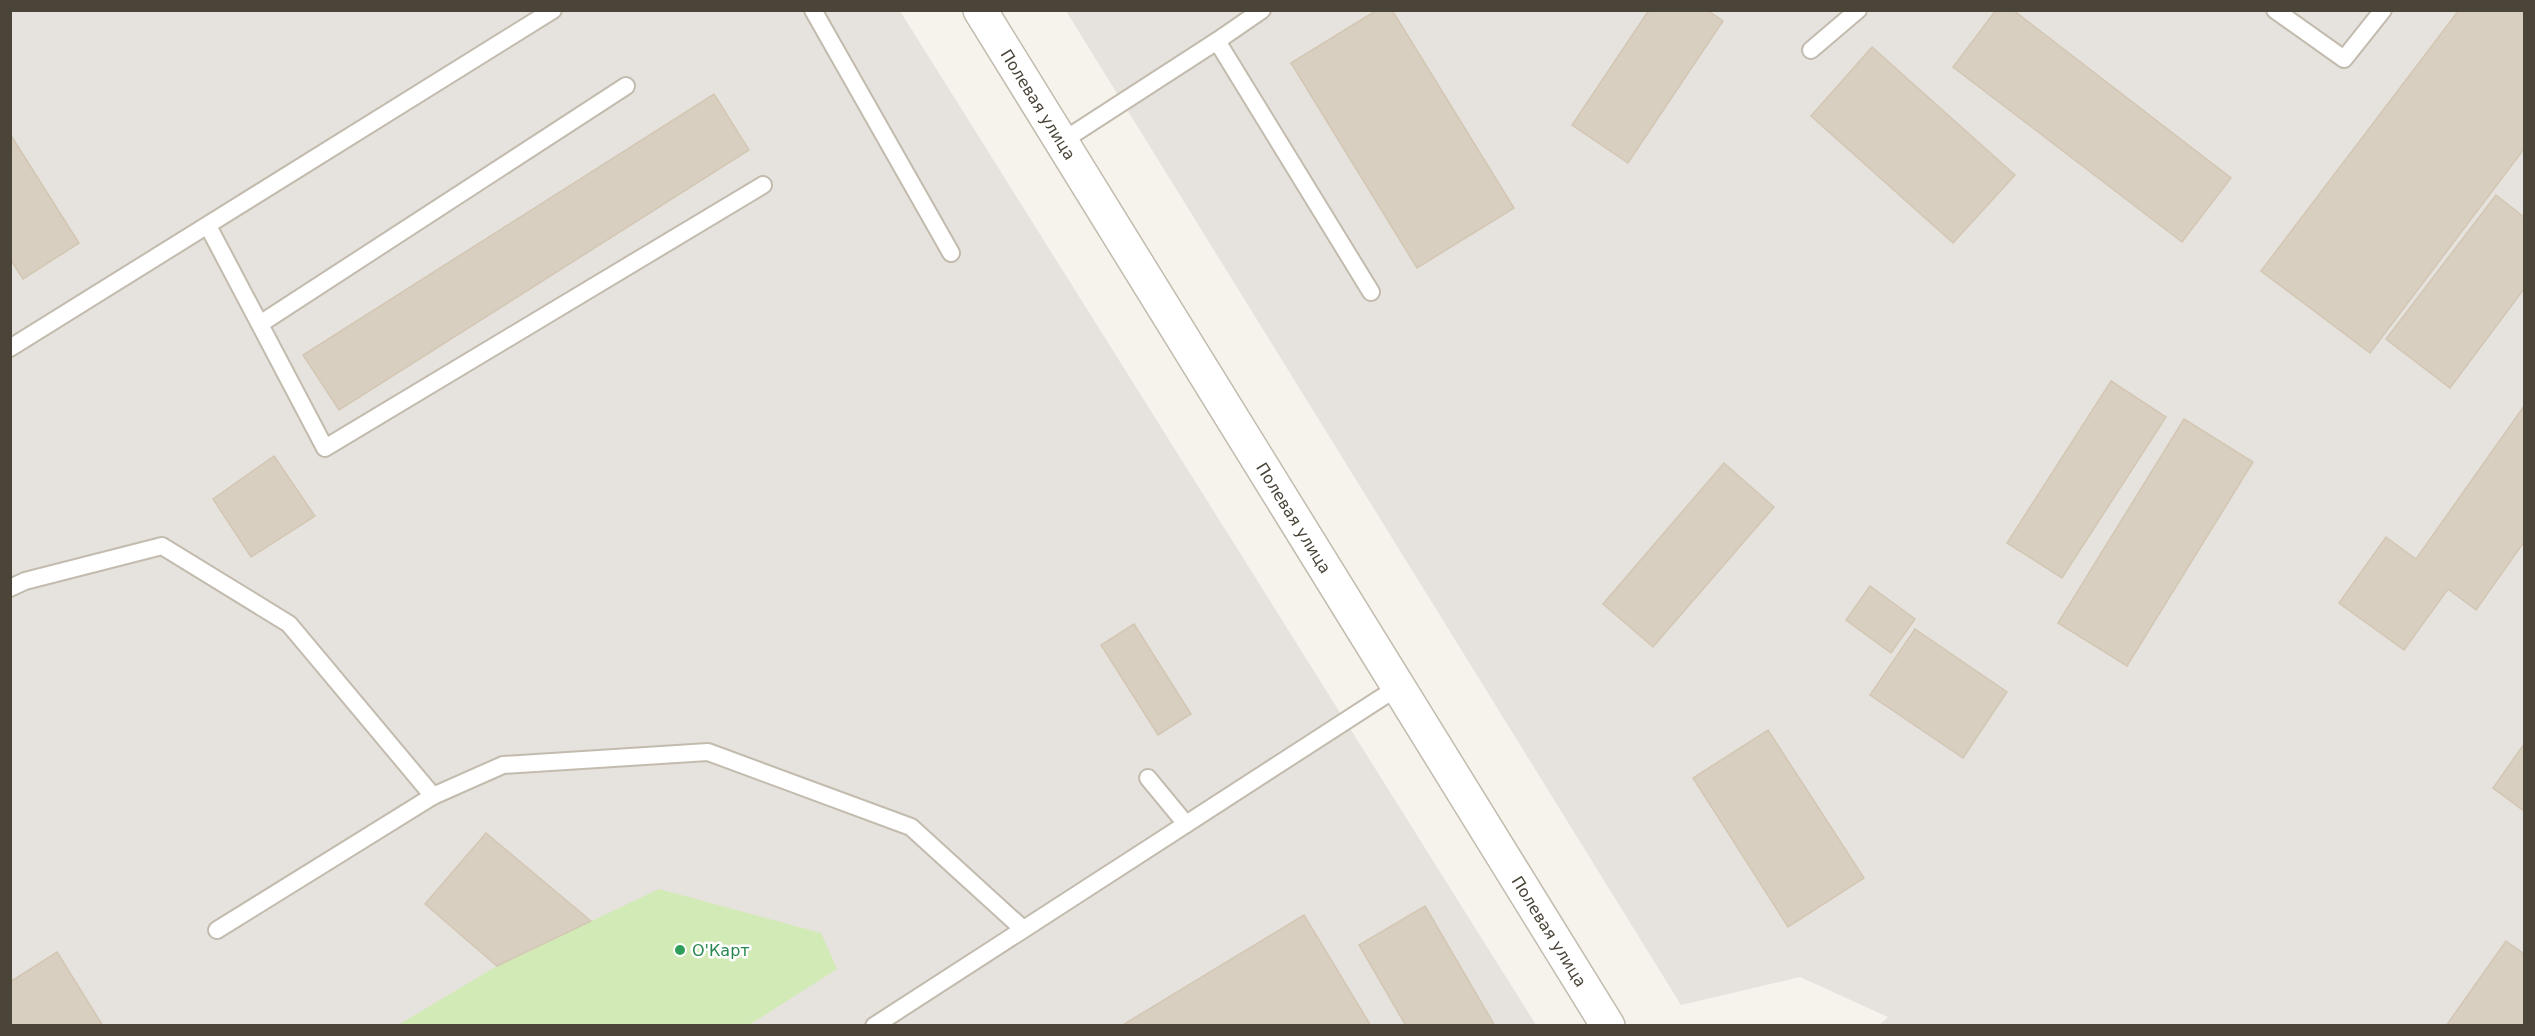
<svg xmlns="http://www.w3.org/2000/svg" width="2535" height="1036" font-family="'DejaVu Sans',sans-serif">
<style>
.industrial{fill:#e6e2dd}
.green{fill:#d2eab5}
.building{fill:#d8cfc1;stroke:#d3c7b4;stroke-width:1.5}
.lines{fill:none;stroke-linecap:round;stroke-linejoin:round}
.lane-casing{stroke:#c2bbae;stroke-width:20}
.street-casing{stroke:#c2bbae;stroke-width:36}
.lane{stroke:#fff;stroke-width:16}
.street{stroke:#fff;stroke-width:33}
.leisure-dot{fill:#2e9e5b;stroke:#fff;stroke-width:2}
.labels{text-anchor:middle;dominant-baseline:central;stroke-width:5;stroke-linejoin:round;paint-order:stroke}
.street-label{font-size:16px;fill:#4b4439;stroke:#fff}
.leisure-label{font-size:16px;fill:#27864d;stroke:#fff;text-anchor:start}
</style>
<rect width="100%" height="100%" fill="#f6f3ec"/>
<g class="industrial">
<polygon points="10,11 900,11 1536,1025 11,1025"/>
<polygon points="1066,11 2524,11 2524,1025 1879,1025 1888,1017 1800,977 1681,1005"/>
</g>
<polygon class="green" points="659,889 821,933 837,969 749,1025 398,1025 497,966"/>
<g class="building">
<polygon points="1377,10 1392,10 1514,208 1417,268 1291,63"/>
<polygon points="1649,10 1707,10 1723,21 1628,163 1572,125"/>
<polygon points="1996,10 2013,10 2231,178 2182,242 1953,67"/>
<polygon points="2459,10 2524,10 2524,149 2370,353 2261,271"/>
<polygon points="1872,47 2015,175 1953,243 1811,116"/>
<polygon points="714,94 749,150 339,410 303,355"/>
<polygon points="10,134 79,243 23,279 10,259"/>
<polygon points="2496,195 2524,217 2524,289 2450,388 2386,339"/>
<polygon points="2111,381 2166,417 2062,578 2007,543"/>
<polygon points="2524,406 2524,542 2476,610 2448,589 2404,650 2339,603 2386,537 2416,559"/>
<polygon points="2184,419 2253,462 2127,666 2058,623"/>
<polygon points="274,456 315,516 251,557 213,499"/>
<polygon points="1724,463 1774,507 1653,647 1603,604"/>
<polygon points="1870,586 1915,619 1891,653 1846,620"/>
<polygon points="1134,624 1191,714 1158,735 1101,645"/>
<polygon points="1915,629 2007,692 1963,758 1870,695"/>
<polygon points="1768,730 1864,878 1788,927 1693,778"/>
<polygon points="2524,744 2524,811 2493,788"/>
<polygon points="486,833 591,921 497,966 425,904"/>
<polygon points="1425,906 1495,1026 1406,1026 1359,945"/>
<polygon points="1304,915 1371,1026 1121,1026"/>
<polygon points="2506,941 2524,954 2524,1026 2446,1026"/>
<polygon points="57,952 103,1026 10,1026 10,982"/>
</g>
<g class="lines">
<defs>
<g id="lane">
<polyline points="813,10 951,253"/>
<polyline points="2275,10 2344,59 2383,10"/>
<polyline points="1217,41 1262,10"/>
<polyline points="1811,50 1858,10"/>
<polyline points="1061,142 1217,41 1371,292"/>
<polyline points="208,226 325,448 763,185"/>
<polyline points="260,324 626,86"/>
<polyline points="10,348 553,10"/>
<polyline points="10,588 25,581 162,546 289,624 433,796"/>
<polyline points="1148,778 1186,824"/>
<polyline points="217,930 433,796 503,765 708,752 911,827 1023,929"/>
<polyline points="874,1026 1398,687"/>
</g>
<g id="street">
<path id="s1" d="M 980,10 L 1608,1026"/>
</g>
</defs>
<use href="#lane" class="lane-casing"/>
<use href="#street" class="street-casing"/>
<use href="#lane" class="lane"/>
<use href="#street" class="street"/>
</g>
<circle class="leisure-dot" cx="680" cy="950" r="6"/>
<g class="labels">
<g class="street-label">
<text stroke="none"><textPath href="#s1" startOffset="111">Полевая улица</textPath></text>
<text stroke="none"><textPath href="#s1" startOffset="597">Полевая улица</textPath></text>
<text stroke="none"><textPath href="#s1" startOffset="1083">Полевая улица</textPath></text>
</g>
<g class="leisure-label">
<text x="692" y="950">О'Карт</text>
</g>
</g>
<rect width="2535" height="1036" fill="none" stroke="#4b4439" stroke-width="24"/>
</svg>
